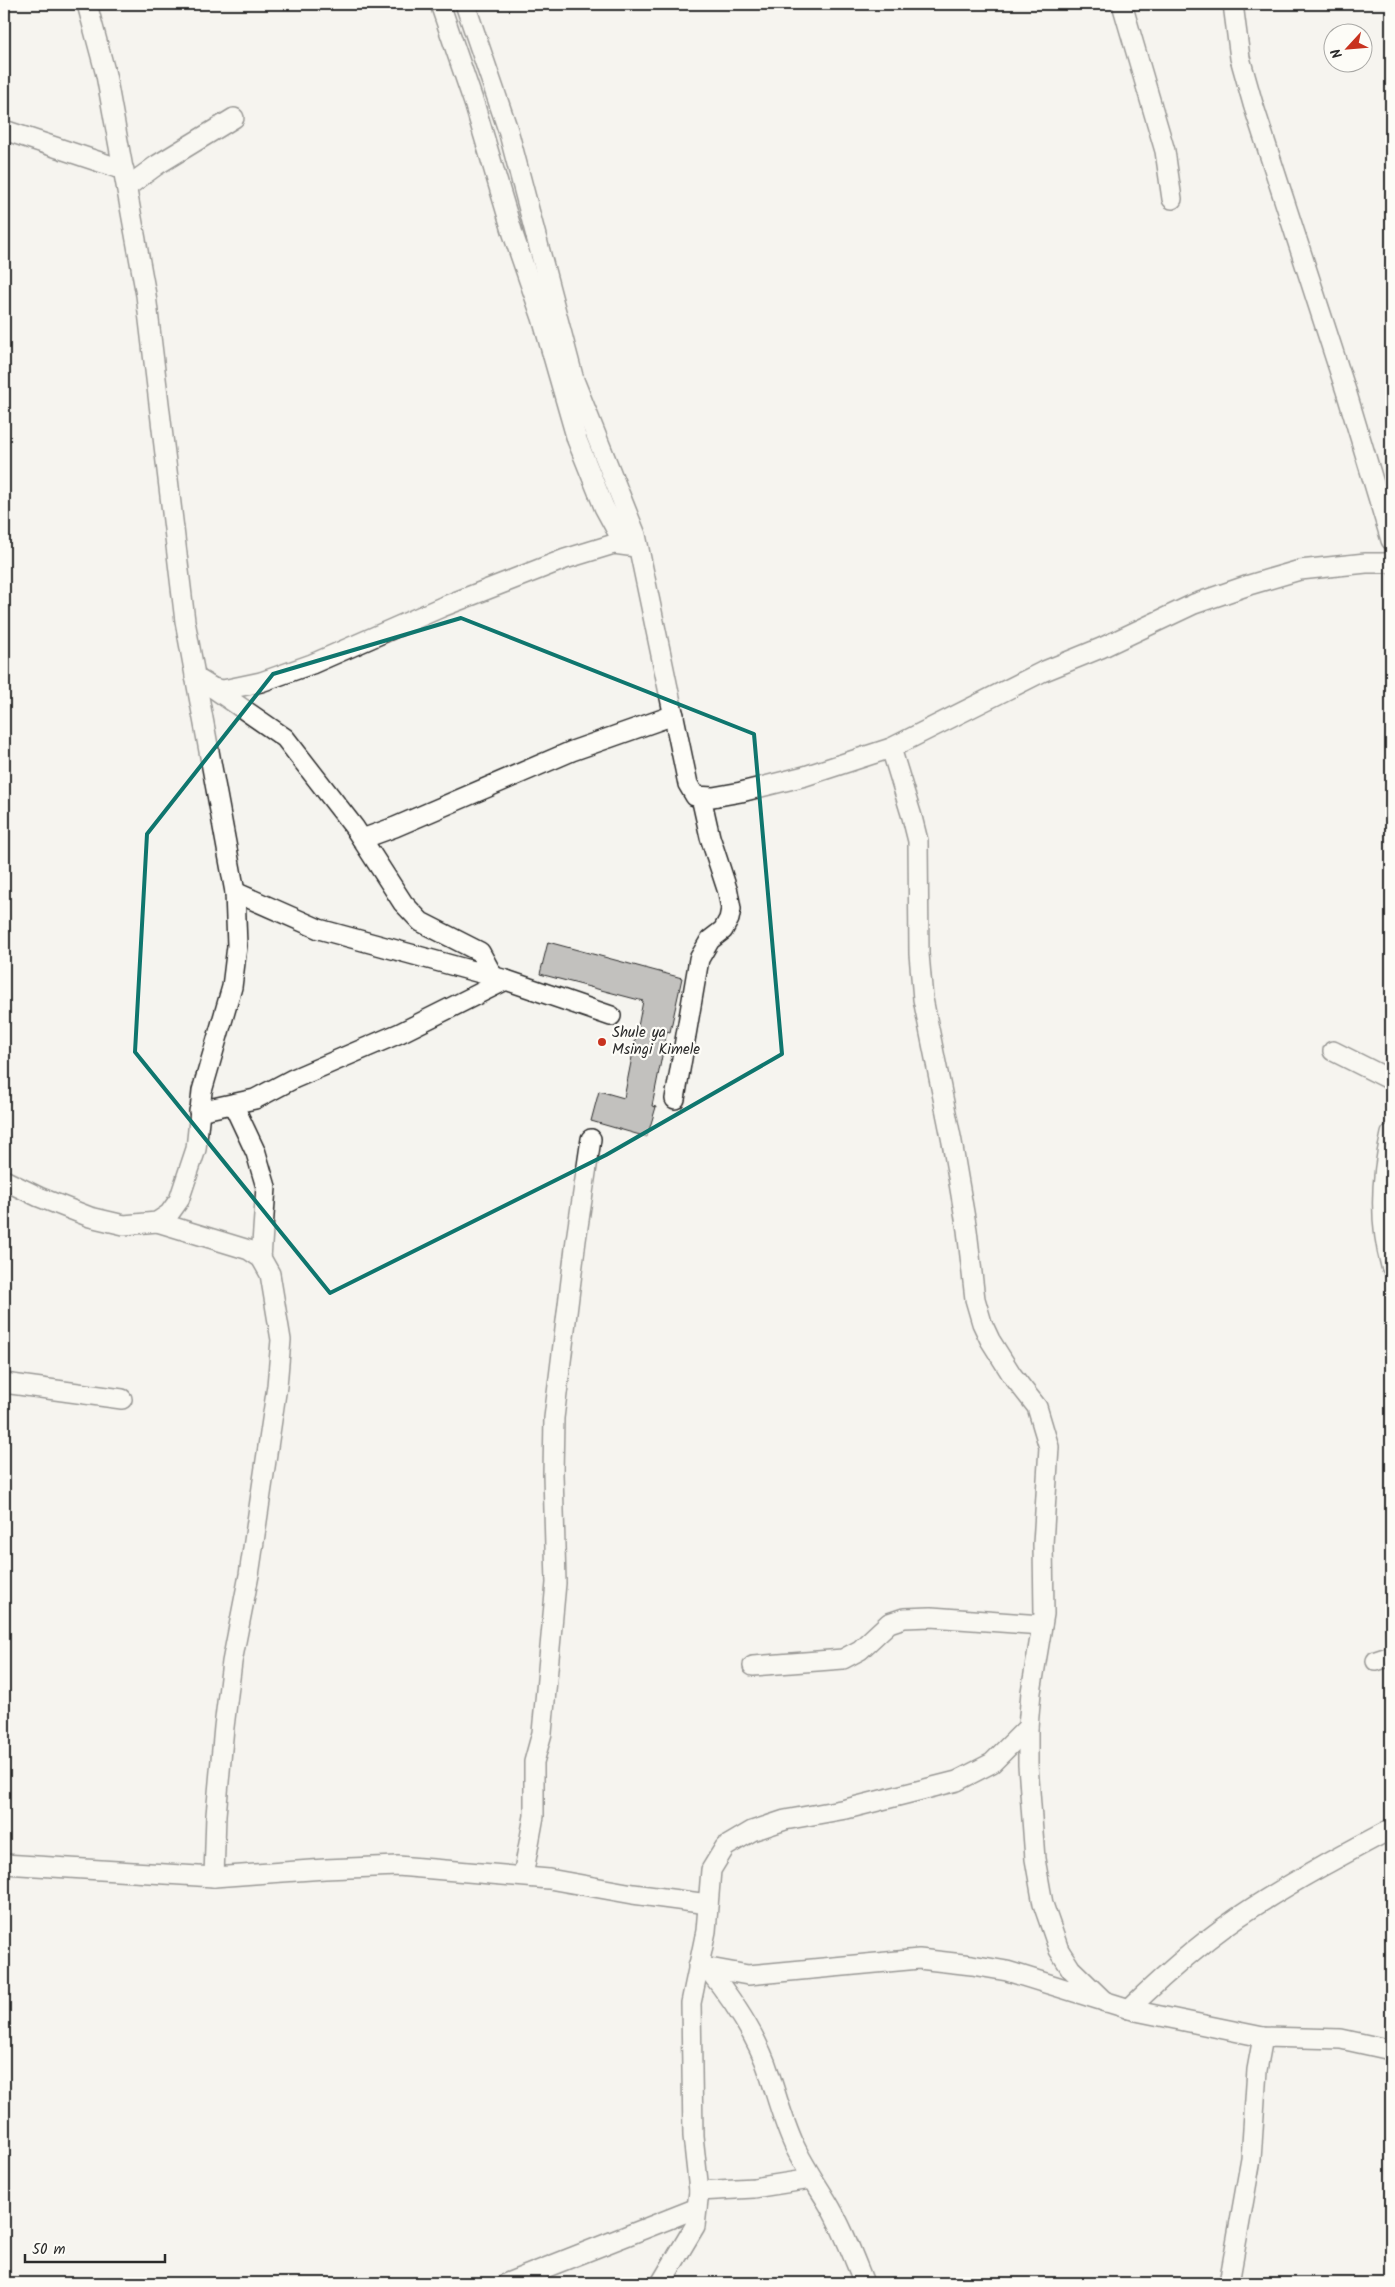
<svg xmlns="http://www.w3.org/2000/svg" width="1395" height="2287" font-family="Kalam,sans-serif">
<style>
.building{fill:#c2c1be;stroke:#2b2b2b}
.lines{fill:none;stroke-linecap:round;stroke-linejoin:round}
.minor-casing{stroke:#2b2b2b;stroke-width:22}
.minor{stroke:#fdfcf7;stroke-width:19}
.marked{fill:none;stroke:#0f766e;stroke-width:4;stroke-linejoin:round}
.poi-dot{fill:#c8321e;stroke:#fdfcf7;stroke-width:2}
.labels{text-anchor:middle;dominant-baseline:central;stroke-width:4.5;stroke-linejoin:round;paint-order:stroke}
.poi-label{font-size:15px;fill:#2b2b2b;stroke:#fdfcf7;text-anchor:start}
</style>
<rect width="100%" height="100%" fill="#f5f4ef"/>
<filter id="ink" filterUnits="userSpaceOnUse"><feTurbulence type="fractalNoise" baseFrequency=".02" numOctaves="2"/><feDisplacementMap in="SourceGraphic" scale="10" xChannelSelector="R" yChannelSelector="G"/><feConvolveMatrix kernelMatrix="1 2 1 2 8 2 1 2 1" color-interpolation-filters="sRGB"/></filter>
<g filter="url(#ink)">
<polygon class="building" points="548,942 682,978 670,1032 667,1031 652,1106 656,1107 647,1137 591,1121 599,1091 624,1098 643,1001 540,974"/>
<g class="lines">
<defs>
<g id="minor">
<polyline points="440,4 475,106 513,234 542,318 577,440 604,507 624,544"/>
<polyline points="465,4 508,130 574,380 636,535 688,784 695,796 713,797 741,792 805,776 891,748 1042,672 1101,648 1194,604 1249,585 1300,570 1366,563 1391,563"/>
<polyline points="1122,4 1165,151 1172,199"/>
<polyline points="1233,4 1240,58 1253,104 1347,394 1391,540"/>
<polyline points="4,130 124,170"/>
<polyline points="127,187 157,165 234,118"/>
<polyline points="195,677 213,688 223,690 261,682 312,664 442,607 565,559 614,544 636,547"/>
<polyline points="213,688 285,738 354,827 403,903 421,922 480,952 493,976"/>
<polyline points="891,748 912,817 918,841 919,954 923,999 952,1142 967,1230 975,1299 982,1323 990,1340 1012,1375 1037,1407 1049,1447 1043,1544 1044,1614 1031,1692 1028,1727 1028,1765 1035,1859 1043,1904 1059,1950 1071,1969 1105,2002"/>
<polyline points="362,839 395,827 572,751 674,715"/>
<polyline points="235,892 319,929 506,980 611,1016"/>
<polyline points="1333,1051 1391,1080"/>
<polyline points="675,1099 699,959 710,940 723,930 729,919 731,909 728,892 710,837 701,797"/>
<polyline points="233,1104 256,1153 266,1187 261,1258"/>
<polyline points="199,1111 255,1099 293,1079 400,1033 506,980"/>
<path d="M 1391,1134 C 1381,1177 1379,1223 1391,1266"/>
<polyline points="4,1180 39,1197 90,1217 124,1225 157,1222 169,1214 179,1200 196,1149 202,1091 232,987 237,946 235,892 185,621 146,295 106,75 87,4"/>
<polyline points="157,1222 249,1250 261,1258 270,1274 281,1340 277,1386 249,1575 232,1662 224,1727 216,1815 214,1877"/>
<polyline points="4,1383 122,1399"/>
<polyline points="1376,1661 1391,1656"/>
<polyline points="753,1666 843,1659 860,1650 889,1623 904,1618 931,1617 1042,1625"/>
<polyline points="4,1864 214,1877 325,1869 398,1866 549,1879 633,1894 708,1904"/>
<polyline points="523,1876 534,1816 534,1762 542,1733 556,1583 553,1474 554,1418 576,1240 591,1139"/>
<polyline points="698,1966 748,1975 919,1959 972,1965 1007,1971 1136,2011 1263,2037 1341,2039 1391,2050"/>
<path d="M 708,1969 C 731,1998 758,2038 769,2073 C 777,2097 783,2121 794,2145 C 803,2164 815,2182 826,2200 C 842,2226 853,2256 864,2283"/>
<path d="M 1129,2009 C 1166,1973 1208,1936 1252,1908 C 1297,1879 1344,1854 1391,1829"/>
<polyline points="699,2191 754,2188 811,2179"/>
<polyline points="507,2283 697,2208"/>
<polyline points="661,2283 695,2226 699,2191 693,2136 691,2003 706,1931 711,1870 725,1847 752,1831 785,1820 846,1809 957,1781 992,1763 1028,1727"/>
<polyline points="1229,2283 1251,2159 1257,2070 1263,2037"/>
</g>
</defs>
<use href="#minor" class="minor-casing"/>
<use href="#minor" class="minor"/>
</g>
</g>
<path d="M0 0H1395V2287H0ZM 461,618 L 754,734 L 782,1054 L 606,1155 L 330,1293 L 135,1052 L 147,834 L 273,674 Z" fill="#f5f4ef" fill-opacity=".55" fill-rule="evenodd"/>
<path class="marked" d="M 461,618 L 754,734 L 782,1054 L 606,1155 L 330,1293 L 135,1052 L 147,834 L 273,674 Z"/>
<circle class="poi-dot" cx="602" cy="1042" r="5"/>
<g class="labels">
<g class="poi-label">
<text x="612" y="1033">Shule ya<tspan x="612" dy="17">Msingi Kimele</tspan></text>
</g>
</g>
<rect width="1395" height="2287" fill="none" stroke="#fdfcf7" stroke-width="20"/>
<rect x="10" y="10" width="1375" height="2267" fill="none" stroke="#2b2b2b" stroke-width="2" filter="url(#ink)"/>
<g transform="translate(1348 48) rotate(244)"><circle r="24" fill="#fdfcf7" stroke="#a9a8a5"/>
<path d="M0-4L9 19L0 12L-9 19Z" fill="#c8321e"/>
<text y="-8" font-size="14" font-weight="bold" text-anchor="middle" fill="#2b2b2b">N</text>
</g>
<path d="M25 2254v8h140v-8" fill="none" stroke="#2b2b2b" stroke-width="2.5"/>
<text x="32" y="2254" font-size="15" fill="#2b2b2b" stroke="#fdfcf7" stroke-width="4" paint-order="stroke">50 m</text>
</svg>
